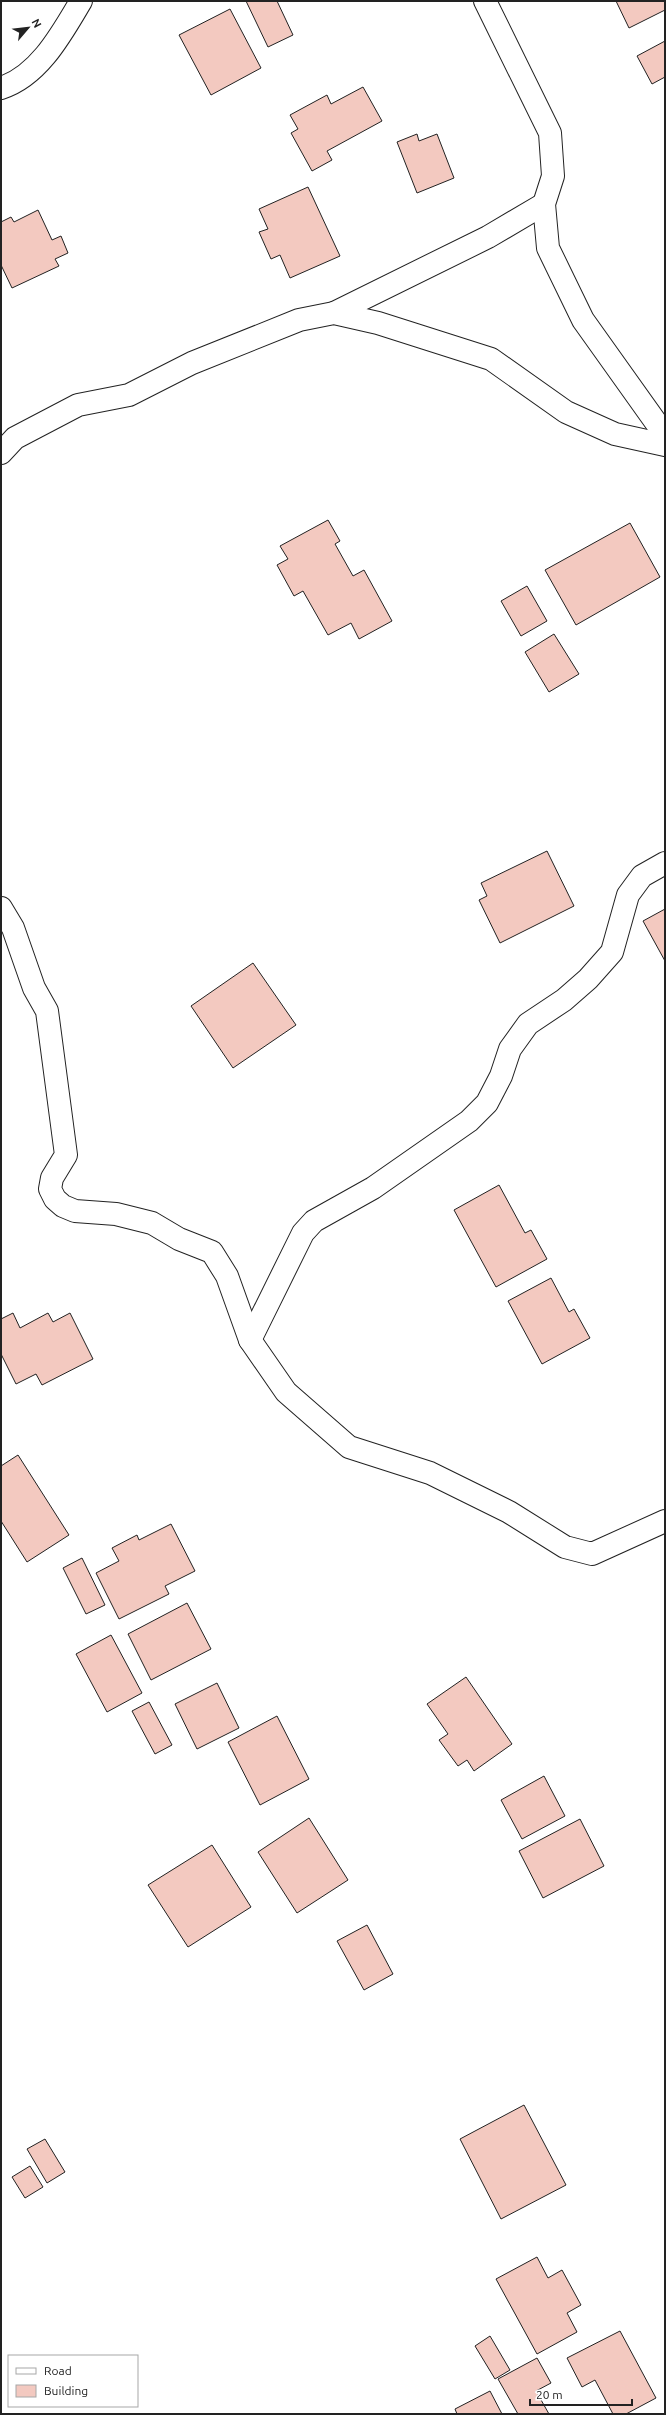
<svg xmlns="http://www.w3.org/2000/svg" width="666" height="2415" font-family="Ubuntu,sans-serif">
<style>
.building{fill:#f3c9c0;stroke:#222}
.lines{fill:none;stroke-linecap:round;stroke-linejoin:round}
.street-casing{stroke:#222;stroke-width:24}
.street{stroke:#fff;stroke-width:22}
</style>
<rect width="100%" height="100%" fill="#fff"/>
<g class="building">
<polygon points="246,1 277,1 293,35 268,47"/>
<polygon points="616,1 665,1 665,10 629,28"/>
<polygon points="230,9 261,68 211,95 179,35"/>
<polygon points="665,41 665,77 652,84 637,56"/>
<polygon points="363,87 382,121 327,151 332,160 312,171 291,133 298,129 290,115 327,95 331,104"/>
<polygon points="417,134 419,141 437,134 454,178 417,193 397,142"/>
<polygon points="308,187 340,256 290,278 280,255 271,259 259,232 268,229 259,209"/>
<polygon points="38,210 52,240 61,236 68,253 55,259 59,266 12,288 1,265 1,222 11,217 14,222"/>
<polygon points="328,520 340,541 335,544 353,576 364,570 392,621 359,639 351,623 328,635 303,591 294,596 277,565 288,559 280,546"/>
<polygon points="630,523 660,577 576,625 545,570"/>
<polygon points="527,586 547,621 521,636 501,601"/>
<polygon points="554,634 579,674 549,692 525,652"/>
<polygon points="547,851 574,906 500,943 479,900 487,896 481,883"/>
<polygon points="665,909 665,961 643,921"/>
<polygon points="253,963 296,1025 233,1068 191,1006"/>
<polygon points="499,1185 525,1233 531,1230 547,1259 496,1287 454,1210"/>
<polygon points="551,1278 569,1312 574,1309 590,1338 542,1364 508,1301"/>
<polygon points="13,1313 20,1328 48,1313 53,1322 70,1313 93,1359 42,1385 36,1374 16,1384 1,1354 1,1319"/>
<polygon points="18,1455 69,1535 27,1562 1,1521 1,1466"/>
<polygon points="171,1524 195,1571 165,1586 169,1594 119,1619 96,1573 119,1561 112,1548 137,1535 139,1540"/>
<polygon points="82,1558 105,1605 86,1614 63,1568"/>
<polygon points="187,1603 211,1649 151,1680 128,1634"/>
<polygon points="111,1635 142,1693 107,1712 76,1654"/>
<polygon points="466,1677 512,1744 474,1771 467,1760 458,1766 439,1740 448,1734 427,1704"/>
<polygon points="217,1683 239,1728 197,1749 175,1704"/>
<polygon points="149,1702 172,1745 155,1754 132,1711"/>
<polygon points="277,1716 309,1779 260,1805 228,1742"/>
<polygon points="544,1776 565,1816 522,1839 501,1800"/>
<polygon points="309,1818 348,1880 297,1913 258,1852"/>
<polygon points="580,1819 604,1866 543,1898 519,1851"/>
<polygon points="212,1845 251,1907 188,1947 148,1885"/>
<polygon points="367,1925 393,1974 364,1990 337,1941"/>
<polygon points="524,2105 566,2185 501,2219 460,2139"/>
<polygon points="45,2139 65,2172 47,2183 27,2149"/>
<polygon points="30,2166 43,2187 25,2198 12,2177"/>
<polygon points="537,2257 548,2278 562,2270 581,2305 567,2313 577,2332 537,2354 496,2279"/>
<polygon points="620,2331 656,2398 626,2414 613,2414 595,2380 582,2387 567,2358"/>
<polygon points="490,2336 510,2370 495,2379 475,2346"/>
<polygon points="537,2358 551,2383 536,2391 549,2414 518,2414 498,2379"/>
<polygon points="490,2391 502,2414 457,2414 455,2409"/>
</g>
<g class="lines">
<defs>
<g id="street">
<polyline points="485,1 550,133 553,176 544,204 548,248 583,320 665,435"/>
<path d="M 1,88 C 39,76 62,33 81,1"/>
<polyline points="334,313 488,237 544,204"/>
<polyline points="1,453 15,438 78,405 129,395 192,363 299,320 334,313 378,323 491,359 566,412 615,434 665,445"/>
<polyline points="1,908 13,928 34,988 47,1011 66,1155 52,1178 50,1189 55,1199 63,1206 75,1211 116,1214 152,1223 179,1239 212,1252 227,1276 250,1340 286,1392 349,1447 430,1473 509,1512 565,1547 592,1554 665,1521"/>
<polyline points="250,1340 303,1233 314,1221 373,1188 469,1121 487,1103 501,1076 510,1049 528,1024 564,1000 588,979 612,952 628,895 642,876 665,863"/>
</g>
</defs>
<use href="#street" class="street-casing"/>
<use href="#street" class="street"/>
</g>
<rect width="666" height="2415" fill="none" stroke="#222222" stroke-width="4"/>
<rect x="8" y="2355" width="130" height="52" fill="#ffffff" stroke="#a7a7a7"/>
<rect x="16" y="2368" width="20" height="6" fill="#ffffff" stroke="#a7a7a7"/>
<text x="44" y="2375" font-size="12" fill="#222222">Road</text>
<rect x="16" y="2385" width="20" height="12" fill="#f3c9c0" stroke="#a7a7a7"/>
<text x="44" y="2395" font-size="12" fill="#222222">Building</text>
<g transform="translate(28 28) rotate(62)" stroke="#ffffff" stroke-width="3" paint-order="stroke">
<path d="M0-3L7 15L0 10L-7 15Z" fill="#222222"/>
<text y="-6" font-size="11" font-weight="bold" text-anchor="middle" fill="#222222">N</text>
</g>
<path d="M530 2399v6h102v-6" fill="none" stroke="#222222" stroke-width="2"/>
<text x="536" y="2399" font-size="12" fill="#222222" stroke="#ffffff" stroke-width="3" paint-order="stroke">20 m</text>
</svg>
